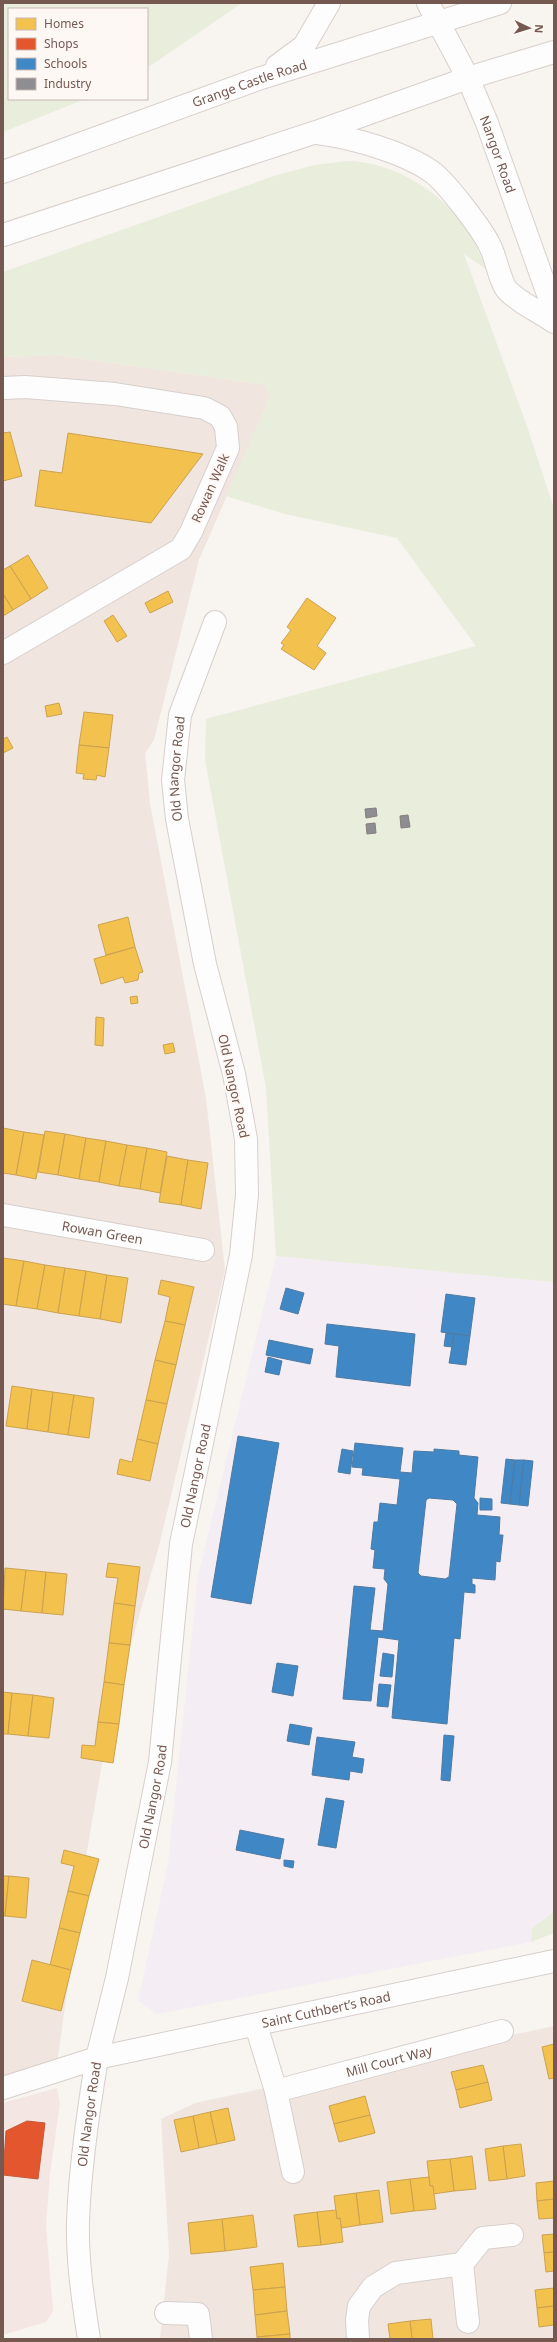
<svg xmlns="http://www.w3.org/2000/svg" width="557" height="2342" font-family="'Noto Sans',sans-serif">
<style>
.residential{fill:#f0e6df}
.commercial{fill:#f4e6e2}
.education{fill:#f4eef4}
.green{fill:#e8eddc}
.homes{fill:#f2c14e;stroke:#cca24f}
.shops{fill:#e4572e;stroke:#c35838}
.schools{fill:#3f88c5;stroke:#4f7aa2;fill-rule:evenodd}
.industry{fill:#8d8d92;stroke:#867d7e}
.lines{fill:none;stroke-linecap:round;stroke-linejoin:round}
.minor-casing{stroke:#d7cfcc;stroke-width:24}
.tertiary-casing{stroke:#d7cfcc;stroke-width:24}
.secondary-casing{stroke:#d8d0cc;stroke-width:24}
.minor{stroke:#fefdfd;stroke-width:22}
.tertiary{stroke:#fefdfd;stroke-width:22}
.secondary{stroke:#fefdfd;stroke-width:22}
.labels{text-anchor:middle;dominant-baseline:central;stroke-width:4;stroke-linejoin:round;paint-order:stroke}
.street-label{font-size:13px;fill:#755951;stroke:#fef8f4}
</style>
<rect width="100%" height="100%" fill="#f8f4f0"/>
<g class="residential">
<polygon points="56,355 267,385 270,397 199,560 154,740 145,753 150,803 206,1098 225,1270 159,1546 109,1722 85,1863 57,2064 3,2080 3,357"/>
<polygon points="554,2026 554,2339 160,2339 169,2254 161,2119 195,2103"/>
</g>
<polygon class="commercial" points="57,2088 60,2103 50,2174 46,2225 53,2311 46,2322 3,2335 3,2103"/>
<polygon class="education" points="276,1256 554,1282 554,1912 532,1928 531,1942 157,2014 138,2001 168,1863 198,1576"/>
<g class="green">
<polygon points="3,3 242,3 147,68 147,9 9,9 9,99 85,99 3,132"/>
<path d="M 348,161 C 394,162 444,193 469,232 C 476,243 481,258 487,270 L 464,254 L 528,429 L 554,509 L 554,1282 L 276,1256 L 266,1088 L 205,760 L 206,719 L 476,646 L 397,538 L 285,514 L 226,496 L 270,397 L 267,385 L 56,355 L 3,357 L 3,272 L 274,176 L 314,165 Z"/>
<polygon points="554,1912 554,1933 531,1942 532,1928"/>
</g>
<g class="homes">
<polygon points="10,432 22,476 3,481 3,433"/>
<polygon points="68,433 203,454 151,523 35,506 40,470 62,473"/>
<polygon points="28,555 48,588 31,599 10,566"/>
<polygon points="10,566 31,599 13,610 3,594 3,570"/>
<polygon points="168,591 173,602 150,613 145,603"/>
<polygon points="3,594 13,610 3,616"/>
<polygon points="307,598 336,618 317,646 326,653 314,670 281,649 284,645 281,643 291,630 287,627"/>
<polygon points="113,615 127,636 117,642 104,621"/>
<polygon points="59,703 62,714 47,717 45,706"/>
<polygon points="84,712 113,715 109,748 79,745"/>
<polygon points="7,737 13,748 3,753 3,739"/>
<polygon points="79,745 109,748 105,777 97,775 96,780 83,779 84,774 76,773"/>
<polygon points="128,917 135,947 106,955 98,925"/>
<polygon points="135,947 143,972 139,973 138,980 125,983 123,977 101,984 94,959"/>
<polygon points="137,996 138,1003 131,1004 130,997"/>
<polygon points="96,1017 104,1018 103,1046 95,1045"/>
<polygon points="173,1043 175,1052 165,1054 163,1045"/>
<polygon points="3,1128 24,1132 16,1175 3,1173"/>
<polygon points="45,1131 65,1134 58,1175 38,1172"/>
<polygon points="24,1132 44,1135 36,1179 16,1175"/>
<polygon points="65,1134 86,1138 79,1179 58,1175"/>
<polygon points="86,1138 106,1141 99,1182 79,1179"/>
<polygon points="106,1141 127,1145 119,1186 99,1182"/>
<polygon points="127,1145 147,1148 140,1189 119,1186"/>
<polygon points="147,1148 167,1152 160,1193 140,1189"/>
<polygon points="167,1156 188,1160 181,1205 159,1202"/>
<polygon points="188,1160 208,1163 201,1209 181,1205"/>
<polygon points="3,1258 24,1261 16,1306 3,1304"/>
<polygon points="24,1261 45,1265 37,1309 16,1306"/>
<polygon points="45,1265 65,1268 58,1313 37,1309"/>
<polygon points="65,1268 86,1271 79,1316 58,1313"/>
<polygon points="86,1271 107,1275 100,1319 79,1316"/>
<polygon points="107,1275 128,1278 121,1323 100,1319"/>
<polygon points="161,1280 194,1287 185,1325 165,1321 170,1297 158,1294"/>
<polygon points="165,1321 185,1325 176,1365 155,1360"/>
<polygon points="155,1360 176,1365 167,1404 146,1400"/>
<polygon points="12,1386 32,1389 27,1429 6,1426"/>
<polygon points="32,1389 53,1392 48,1432 27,1429"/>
<polygon points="53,1392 74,1395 68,1435 48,1432"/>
<polygon points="74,1395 94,1398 89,1438 68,1435"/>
<polygon points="146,1400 167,1404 158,1444 137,1439"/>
<polygon points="137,1439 158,1444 150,1481 117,1474 120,1459 132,1462"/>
<polygon points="108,1563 140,1567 135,1606 114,1603 118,1578 106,1577"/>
<polygon points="5,1568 26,1570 21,1611 3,1609"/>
<polygon points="26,1570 46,1572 42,1613 21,1611"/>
<polygon points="46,1572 67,1574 63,1615 42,1613"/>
<polygon points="114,1603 135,1606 130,1645 109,1643"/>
<polygon points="109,1643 130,1645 124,1685 104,1682"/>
<polygon points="104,1682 124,1685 119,1724 98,1722"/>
<polygon points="3,1692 12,1693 8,1734 3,1734"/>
<polygon points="12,1693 33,1695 28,1736 8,1734"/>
<polygon points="33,1695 54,1698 49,1738 28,1736"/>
<polygon points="98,1722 119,1724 113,1763 81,1758 82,1745 95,1746"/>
<polygon points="64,1850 99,1859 89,1896 68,1891 74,1866 61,1863"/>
<polygon points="3,1876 9,1876 5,1916 3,1916"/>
<polygon points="9,1876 29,1878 26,1918 5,1916"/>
<polygon points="68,1891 89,1896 80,1933 59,1928"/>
<polygon points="59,1928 80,1933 71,1970 50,1965"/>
<polygon points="32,1960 71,1970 61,2011 22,2001"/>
<polygon points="554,2044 554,2078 549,2079 542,2047"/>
<polygon points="483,2065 488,2082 456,2090 451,2072"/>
<polygon points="488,2082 492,2100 460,2108 456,2090"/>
<polygon points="365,2096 370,2115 334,2124 329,2106"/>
<polygon points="228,2108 235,2140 217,2144 210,2112"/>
<polygon points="210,2112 217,2144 199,2148 193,2116"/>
<polygon points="370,2115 375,2133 339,2142 334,2124"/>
<polygon points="193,2116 199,2148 181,2152 174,2120"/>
<polygon points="521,2144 525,2176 507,2179 503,2146"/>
<polygon points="503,2146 507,2179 489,2181 485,2149"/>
<polygon points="472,2156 476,2189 454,2191 450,2159"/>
<polygon points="450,2159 454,2191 433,2194 433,2186 430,2186 427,2161"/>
<polygon points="429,2177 430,2186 433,2186 436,2209 414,2211 410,2179"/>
<polygon points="410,2179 414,2211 391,2214 387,2182"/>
<polygon points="554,2181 554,2199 537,2201 536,2183"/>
<polygon points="379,2190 383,2222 360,2225 356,2193"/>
<polygon points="356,2193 360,2225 341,2228 340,2218 337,2219 334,2196"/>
<polygon points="554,2199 554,2218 539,2219 537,2201"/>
<polygon points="336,2210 337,2219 340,2218 343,2242 321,2245 317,2212"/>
<polygon points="317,2212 321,2245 298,2247 294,2215"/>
<polygon points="253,2215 257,2247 225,2251 222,2219"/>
<polygon points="222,2219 225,2251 191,2254 188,2223"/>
<polygon points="554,2234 554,2252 544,2253 542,2235"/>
<polygon points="554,2252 554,2271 546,2272 544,2253"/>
<polygon points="283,2263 285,2287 253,2290 250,2267"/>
<polygon points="285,2287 287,2311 255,2315 253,2290"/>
<polygon points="554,2288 554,2306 537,2308 535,2290"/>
<polygon points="554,2306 554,2325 539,2327 537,2308"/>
<polygon points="287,2311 290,2334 257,2337 255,2315"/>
<polygon points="431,2319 433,2339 412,2339 410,2321"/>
<polygon points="410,2321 412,2339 390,2339 388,2324"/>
<polygon points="290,2334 290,2339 257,2339 257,2337"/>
</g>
<polygon class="shops" points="27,2121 45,2123 38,2179 3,2175 6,2131"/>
<g class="schools">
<polygon points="286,1288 304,1293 298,1314 280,1309"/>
<polygon points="446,1294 475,1298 470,1336 441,1332"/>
<polygon points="327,1324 415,1334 410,1386 336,1377 339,1346 325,1344"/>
<polygon points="446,1333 454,1334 452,1347 444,1346"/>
<polygon points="454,1334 470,1336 466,1365 449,1363"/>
<polygon points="269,1340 313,1349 310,1364 266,1355"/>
<polygon points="268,1357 282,1361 279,1375 265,1372"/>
<polygon points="238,1436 279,1443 251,1604 211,1597"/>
<path d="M 355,1443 L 403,1448 L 400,1472 L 412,1473 L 414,1451 L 434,1452 L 434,1449 L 459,1451 L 459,1455 L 478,1457 L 474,1498 L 478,1503 L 477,1515 L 500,1517 L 499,1535 L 503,1535 L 500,1562 L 496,1561 L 495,1580 L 472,1578 L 472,1584 L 475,1585 L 475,1593 L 464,1592 L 460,1639 L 454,1638 L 447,1724 L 392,1718 L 399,1640 L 378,1637 L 371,1701 L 343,1699 L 354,1586 L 375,1588 L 370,1630 L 383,1631 L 388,1584 L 384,1579 L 385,1569 L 373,1568 L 375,1550 L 371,1549 L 374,1522 L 378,1522 L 380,1503 L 397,1505 L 400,1479 L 362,1475 L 363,1468 L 352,1467 ZM 429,1498 L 453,1500 L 457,1504 L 449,1577 L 445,1579 L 421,1576 L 418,1573 L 426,1500 Z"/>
<polygon points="342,1449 353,1451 350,1474 338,1472"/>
<polygon points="506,1459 515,1460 510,1504 501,1503"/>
<polygon points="515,1460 524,1460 519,1505 510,1504"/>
<polygon points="524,1460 533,1461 528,1506 519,1505"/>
<polygon points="480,1498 492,1499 492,1510 480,1510"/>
<polygon points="383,1653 394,1655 392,1677 380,1676"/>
<polygon points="277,1663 298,1666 293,1696 272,1692"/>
<polygon points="379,1684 391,1685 388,1707 377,1706"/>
<polygon points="290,1724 312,1728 309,1745 287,1741"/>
<polygon points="444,1735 454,1736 450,1781 441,1780"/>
<polygon points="317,1737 355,1742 352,1757 364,1759 362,1773 350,1771 349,1780 312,1775"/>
<polygon points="326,1798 344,1801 336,1848 318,1845"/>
<polygon points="240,1830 284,1839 280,1859 236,1850"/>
<polygon points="284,1860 294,1861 293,1868 284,1866"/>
</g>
<g class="industry">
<polygon points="376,808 377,816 366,818 365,809"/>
<polygon points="408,815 410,827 401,828 400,816"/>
<polygon points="375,823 376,833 367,834 366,824"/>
</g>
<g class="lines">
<defs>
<g id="minor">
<polyline points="3,388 25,387 115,394 204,408 220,416 226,427 228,448 191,532 181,549 3,653"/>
<path id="s1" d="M 3,1215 L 203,1250"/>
<path id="s2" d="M 256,2025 L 276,2091 L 502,2031"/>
<path id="s3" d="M 3,2088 L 97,2058 L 117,1978 L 160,1762 L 181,1544 L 241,1255 L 247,1195 L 246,1139 L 234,1074 L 205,964 L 177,819 L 173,780 L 180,715 L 215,622"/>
<polyline points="276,2091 293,2172"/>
<polyline points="166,2313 198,2314 201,2339"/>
<polyline points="468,2322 462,2264 483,2238 512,2235"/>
<polyline points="358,2339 357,2320 359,2306 373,2287 396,2273 462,2264"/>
</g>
<g id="tertiary">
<path id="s4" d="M 89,2339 C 83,2301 77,2260 78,2221 C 80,2166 88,2112 97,2058 L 554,1961"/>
</g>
<g id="secondary">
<path id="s5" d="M 428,3 L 468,78 L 487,123 L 554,311"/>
<polyline points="277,66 304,46 329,3"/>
<path d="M 317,133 C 350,137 404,152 432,172 C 446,182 482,229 490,246 C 496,257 500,283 508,291 C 520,303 540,312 554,322"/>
<path id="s6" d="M 3,172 L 261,78 L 500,3"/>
<polyline points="3,235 316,132 468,78 554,52"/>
</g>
</defs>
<use href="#minor" class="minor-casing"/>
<use href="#tertiary" class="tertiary-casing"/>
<use href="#secondary" class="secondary-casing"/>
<use href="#minor" class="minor"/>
<use href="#tertiary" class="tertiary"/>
<use href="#secondary" class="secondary"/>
</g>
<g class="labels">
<g class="street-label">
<text stroke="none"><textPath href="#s6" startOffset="262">Grange Castle Road</textPath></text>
<text stroke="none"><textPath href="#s5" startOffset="167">Nangor Road</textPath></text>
<text transform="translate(210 488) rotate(-66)">Rowan Walk</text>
<text stroke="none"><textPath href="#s3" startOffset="1410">Old Nangor Road</textPath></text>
<text transform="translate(234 1086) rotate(78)">Old Nangor Road</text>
<text stroke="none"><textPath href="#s1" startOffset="101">Rowan Green</textPath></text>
<text stroke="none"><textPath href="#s3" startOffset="690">Old Nangor Road</textPath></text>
<text stroke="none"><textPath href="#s3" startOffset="366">Old Nangor Road</textPath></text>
<text stroke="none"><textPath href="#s4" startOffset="517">Saint Cuthbert’s Road</textPath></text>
<text stroke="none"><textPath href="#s2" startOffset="186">Mill Court Way</textPath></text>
<text stroke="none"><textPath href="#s4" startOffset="226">Old Nangor Road</textPath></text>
</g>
</g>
<rect width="557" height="2342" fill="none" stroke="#755951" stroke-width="8"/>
<rect x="8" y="8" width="140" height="92" fill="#fef8f4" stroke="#c7b8b3"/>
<rect x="16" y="18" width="20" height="12" fill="#f2c14e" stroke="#c7b8b3"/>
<text x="44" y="28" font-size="12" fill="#755951">Homes</text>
<rect x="16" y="38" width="20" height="12" fill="#e4572e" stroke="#c7b8b3"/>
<text x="44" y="48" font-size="12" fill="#755951">Shops</text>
<rect x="16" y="58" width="20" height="12" fill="#3f88c5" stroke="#c7b8b3"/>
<text x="44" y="68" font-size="12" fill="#755951">Schools</text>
<rect x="16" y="78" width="20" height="12" fill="#8d8d92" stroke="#c7b8b3"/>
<text x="44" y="88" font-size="12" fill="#755951">Industry</text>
<g transform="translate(529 28) rotate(94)" stroke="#fef8f4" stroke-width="3" paint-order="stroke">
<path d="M0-3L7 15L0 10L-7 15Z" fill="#755951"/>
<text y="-6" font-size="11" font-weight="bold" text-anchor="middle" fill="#755951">N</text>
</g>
</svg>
